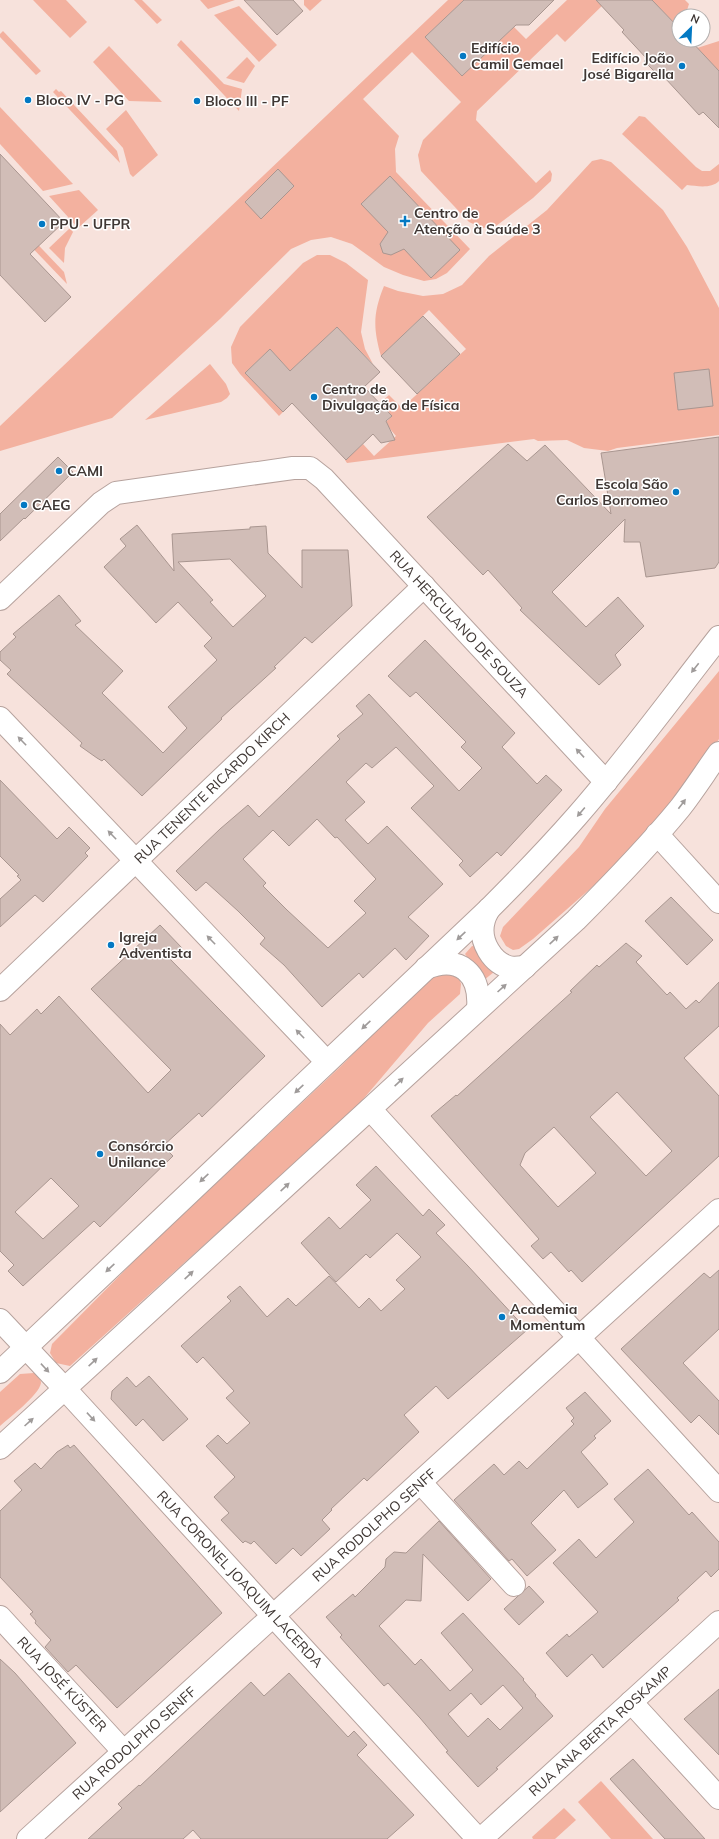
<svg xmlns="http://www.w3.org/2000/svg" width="719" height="1839" font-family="Mulish,sans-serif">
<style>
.green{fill:#f3b19f}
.building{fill:#d1bdb7;stroke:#a99690;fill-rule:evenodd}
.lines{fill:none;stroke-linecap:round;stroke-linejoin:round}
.street-casing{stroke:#b6a29d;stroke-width:24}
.secondary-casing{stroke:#b6a29d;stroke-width:24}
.street{stroke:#fff;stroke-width:22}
.secondary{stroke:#fff;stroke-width:22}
.oneway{fill:#9f9b9a}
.poi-dot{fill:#0379c3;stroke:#fff;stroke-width:1.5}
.labels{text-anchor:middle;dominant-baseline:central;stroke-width:3;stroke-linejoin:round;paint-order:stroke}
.poi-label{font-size:14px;font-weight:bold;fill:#3f3734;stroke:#fff;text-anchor:start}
.street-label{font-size:14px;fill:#3f3734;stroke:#fff}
</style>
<rect width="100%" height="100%" fill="#f7e2dc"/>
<g class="green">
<polygon points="33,0 66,0 87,22 70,38"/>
<polygon points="134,0 142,0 162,20 157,24"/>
<polygon points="200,0 235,0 208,9"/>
<polygon points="304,0 322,0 310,11 304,5"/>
<polygon points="448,0 464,0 425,37 462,76 514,27 526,39 567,0 608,0 565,42 557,34 477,111 476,120 536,183 550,170 552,174 551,181 533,198 496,226 482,228 469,222 421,171 418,155 423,140 461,102 412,52 363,99 399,136 395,149 396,172 470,249 447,273 436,279 424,281 403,275 384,267 352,244 331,237 311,240 291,249 220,319 112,418 0,451 0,426"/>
<polygon points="652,0 685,0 689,4 685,16 679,16 679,28"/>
<polygon points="239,6 277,45 259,62 214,15"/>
<polygon points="3,31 41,71 36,75 0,37 0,34"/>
<polygon points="181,40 224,84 242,89 239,111 177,45"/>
<polygon points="719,41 719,71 697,48"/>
<polygon points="109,46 162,102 129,101 93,62"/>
<polygon points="247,57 255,66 244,83 226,78"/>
<polygon points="56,89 59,92 61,91 117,151 120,163 53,92"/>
<polygon points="0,107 73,184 43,191 0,144"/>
<polygon points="126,110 158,155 133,177 130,174 123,148 106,129"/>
<path d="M 639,116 L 645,117 L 696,167 L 702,171 L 710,171 L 719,164 L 719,181 C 711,189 697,186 687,185 L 682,190 L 622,134 Z"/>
<path d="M 601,159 L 611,162 L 663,210 L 687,247 L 719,308 L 719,435 L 617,448 L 608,451 L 584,448 L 567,440 L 538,441 L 534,439 L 347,463 L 345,460 L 363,444 L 374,456 L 396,436 L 385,423 L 392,416 L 380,403 L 389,395 L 402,408 L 466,349 L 429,310 L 381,356 C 373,328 373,313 384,286 L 398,291 L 423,296 L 443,294 L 462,285 L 489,256 L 547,210 L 592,161 Z"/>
<polygon points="79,190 98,210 78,228 49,196"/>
<polygon points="4,209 64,272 67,284 0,214"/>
<polygon points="70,228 73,232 65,248 64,263 49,248"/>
<polygon points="317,255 330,255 346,263 368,280 361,332 365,349 373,364 337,327 290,371 270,349 245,373 283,412 279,416 240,374 232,363 231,347 240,327 303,263"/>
<polygon points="210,364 226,384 230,394 227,398 221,402 145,420"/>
<polygon points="719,671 719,739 682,793 607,874 533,939 519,949 513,950 506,946 500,936 503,927 579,847 605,809"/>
<polygon points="472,946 480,947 494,972 484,980 465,954"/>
<polygon points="448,973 459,978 461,984 460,994 428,1023 348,1117 307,1152 70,1366 56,1363 50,1353 52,1344 143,1252 339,1068 419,988 436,974"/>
<path d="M 34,1373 C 37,1376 41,1378 41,1383 C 39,1395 10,1417 0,1426 L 0,1392 L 20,1374 Z"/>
<polygon points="601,1781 653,1839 611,1839 578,1802"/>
<polygon points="564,1808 576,1820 555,1839 533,1839 532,1837"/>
</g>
<g class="building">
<polygon points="244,0 293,0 303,11 277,35"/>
<polygon points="464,0 554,0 529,25 516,25 462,76 425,37"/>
<polygon points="596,0 652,0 679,28 679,40 690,40 719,71 719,128 703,112 699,115 665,78 663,80 644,61 647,59 622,32 624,30"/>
<polygon points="0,154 64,222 30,254 71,297 45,322 0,275"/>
<polygon points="278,169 294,186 261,219 245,202"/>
<polygon points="390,176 460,250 431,278 404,249 391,255 383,253 380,244 388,232 361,204"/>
<polygon points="423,316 460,354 417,394 381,356"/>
<polygon points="337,327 380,372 364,387 392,416 386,421 395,440 381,443 373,434 346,460 292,403 283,412 245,373 270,349 290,371"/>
<polygon points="709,369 713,406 678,410 674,373"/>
<polygon points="719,437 719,562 715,568 646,577 640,542 624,542 625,519 552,592 586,627 618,597 644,626 615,655 621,665 599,685 520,610 522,608 488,570 483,575 427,517 508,444 527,461 545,445 611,514 601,453"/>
<polygon points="58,457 73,472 25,519 24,518 0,541 0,514"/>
<path d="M 137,525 L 174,571 L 172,534 L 250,529 L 250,527 L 266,526 L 268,553 L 302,588 L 302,550 L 348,550 L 352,606 L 312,643 L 305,637 L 274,667 L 276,668 L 221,718 L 222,719 L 142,796 L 104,759 L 102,761 L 97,758 L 80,746 L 82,743 L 7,674 L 11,670 L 0,660 L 0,652 L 16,637 L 13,634 L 59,595 L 81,621 L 75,625 L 123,671 L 102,693 L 163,753 L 187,728 L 168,707 L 217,660 L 204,646 L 212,638 L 178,602 L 156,623 L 104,567 L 126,546 L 120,539 ZM 230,559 L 266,596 L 233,627 L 210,602 L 213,600 L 178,562 Z"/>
<path d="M 425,640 L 515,733 L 502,747 L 537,784 L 546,775 L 562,790 L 501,856 L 497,852 L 470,877 L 459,865 L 463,861 L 411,808 L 434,786 L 396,747 L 372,768 L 366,763 L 346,782 L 365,802 L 345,820 L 368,844 L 387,826 L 443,884 L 408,917 L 429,936 L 406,960 L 395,948 L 363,978 L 359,973 L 322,1007 L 284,965 L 260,944 L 265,938 L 238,911 L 206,882 L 196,891 L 176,871 L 220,829 L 248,805 L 259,817 L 340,739 L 337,736 L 363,714 L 356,706 L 369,694 L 459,791 L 482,768 L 461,747 L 466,742 L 416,692 L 410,697 L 388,676 ZM 317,819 L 335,838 L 337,837 L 376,879 L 354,901 L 366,913 L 328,948 L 287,910 L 263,886 L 266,883 L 243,859 L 273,830 L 289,846 Z"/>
<polygon points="0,780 57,839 69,827 90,848 85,853 88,856 43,902 35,895 0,927 0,899 21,880 17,876 19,875 0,856"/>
<polygon points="671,897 713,940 687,965 645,921"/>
<path d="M 160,925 L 182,948 L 170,959 L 265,1056 L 202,1117 L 199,1113 L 163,1146 L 173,1156 L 100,1227 L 94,1221 L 23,1286 L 8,1271 L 14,1265 L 0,1251 L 0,1024 L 10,1035 L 37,1009 L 41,1014 L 59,996 L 148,1093 L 171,1070 L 91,989 ZM 51,1178 L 79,1206 L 43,1239 L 15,1212 Z"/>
<path d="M 626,943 L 642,956 L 636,962 L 667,995 L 670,992 L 686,1009 L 696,1000 L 699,1003 L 719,982 L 719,1026 L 684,1058 L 719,1096 L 719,1156 L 582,1282 L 571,1270 L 569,1272 L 551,1252 L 543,1259 L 531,1246 L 539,1239 L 431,1116 L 456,1095 L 457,1096 L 572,992 L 570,991 L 597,965 L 599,967 ZM 617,1092 L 672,1151 L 646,1176 L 590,1117 ZM 554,1127 L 596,1173 L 558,1207 L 520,1165 L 525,1153 Z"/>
<polygon points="376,1166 423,1216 429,1209 445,1225 436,1233 468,1266 527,1330 448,1399 436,1386 404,1415 419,1432 367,1481 364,1478 331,1509 332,1510 322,1520 330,1529 301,1556 293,1548 276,1564 254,1541 251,1544 245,1541 243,1543 221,1520 229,1513 214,1497 235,1477 206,1446 218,1435 227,1444 250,1423 226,1398 234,1391 203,1357 197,1363 181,1346 231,1301 227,1297 240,1286 267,1317 288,1298 296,1306 329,1276 359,1308 369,1298 381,1311 405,1289 396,1280 421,1257 397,1233 370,1258 366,1254 336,1282 301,1243 329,1217 340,1229 371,1200 356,1185"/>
<polygon points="719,1270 719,1329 683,1363 719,1401 719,1435 699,1415 691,1423 621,1349 704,1273 710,1278"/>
<polygon points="149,1376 188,1419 163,1441 143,1419 136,1426 111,1399 112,1391 127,1377 136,1387"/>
<polygon points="585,1392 611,1421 594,1436 596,1438 581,1452 608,1484 578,1508 564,1490 531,1523 556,1550 527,1576 512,1559 509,1561 454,1500 494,1464 504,1475 519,1461 527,1469 574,1424 571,1421 574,1418 566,1408"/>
<polygon points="68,1445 70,1448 74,1445 222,1613 117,1708 76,1665 68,1672 45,1647 51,1640 35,1623 36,1621 30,1614 33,1612 0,1577 0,1511 22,1490 14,1481 35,1463 41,1469 57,1452"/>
<polygon points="648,1469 689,1515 692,1512 719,1542 719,1569 711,1577 706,1571 677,1598 679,1600 603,1668 592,1654 567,1677 546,1653 567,1634 569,1637 598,1612 553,1563 579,1539 596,1558 634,1522 614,1499"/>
<path d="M 439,1521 L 491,1579 L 468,1601 L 423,1554 L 421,1601 L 406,1600 L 379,1626 L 415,1665 L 421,1659 L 450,1691 L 473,1670 L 441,1633 L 463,1613 L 524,1679 L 523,1680 L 536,1695 L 535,1696 L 553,1716 L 496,1768 L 498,1769 L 478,1787 L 446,1752 L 448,1751 L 420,1718 L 388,1683 L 384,1686 L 340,1637 L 342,1635 L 326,1617 L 353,1594 L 355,1597 L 385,1567 L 386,1559 L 394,1552 L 406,1553 ZM 503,1685 L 523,1708 L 500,1730 L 488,1718 L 468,1737 L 448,1714 L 471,1693 L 481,1705 Z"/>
<polygon points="529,1586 544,1602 519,1625 504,1609"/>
<polygon points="0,1659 15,1673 76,1743 0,1812"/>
<polygon points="289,1673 348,1737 354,1731 367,1745 357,1755 414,1815 387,1839 201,1839 193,1830 183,1839 88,1839 122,1808 118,1804 139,1785 140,1786 251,1682 264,1696"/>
<polygon points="719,1689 719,1755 684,1719"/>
<polygon points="633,1759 705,1839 665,1839 610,1779"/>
</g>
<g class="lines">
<defs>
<g id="street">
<polyline points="0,599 101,503 116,493 293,468 310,468 324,479 606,782"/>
<polyline points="657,834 719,902"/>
<polyline points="0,990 424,586"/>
<polyline points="370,1109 719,1491"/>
<polyline points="65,1389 478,1839"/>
<polyline points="420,1482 514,1585"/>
<polyline points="0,1617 124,1752"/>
<polyline points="631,1702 719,1798"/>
<polyline points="28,1839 719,1210"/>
<polyline points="481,1839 719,1622"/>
</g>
<g id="secondary">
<polyline points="0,718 327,1062"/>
<path d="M 489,909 C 487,913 485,916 484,920 C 478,940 492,965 513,968 C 517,968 521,967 525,967"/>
<path d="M 426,968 C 460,954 481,974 478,1009"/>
<polyline points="0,1320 65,1389"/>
<path d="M 0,1372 L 489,909 C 519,879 549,848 577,816 C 627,759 672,697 719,637"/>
<path d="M 0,1448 L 576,920 C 612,884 648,847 680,808 C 694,790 706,771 719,753"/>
</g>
</defs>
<use href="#street" class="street-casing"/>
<use href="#secondary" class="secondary-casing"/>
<use href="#street" class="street"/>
<use href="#secondary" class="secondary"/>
</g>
<defs><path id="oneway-solid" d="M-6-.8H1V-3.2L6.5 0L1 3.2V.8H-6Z"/></defs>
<g class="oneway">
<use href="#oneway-solid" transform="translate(695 668) rotate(128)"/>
<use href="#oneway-solid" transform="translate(22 741) rotate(-134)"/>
<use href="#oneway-solid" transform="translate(580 753) rotate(-133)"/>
<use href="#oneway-solid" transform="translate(682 804) rotate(-53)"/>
<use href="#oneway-solid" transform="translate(581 812) rotate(130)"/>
<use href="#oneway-solid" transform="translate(112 835) rotate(-134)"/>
<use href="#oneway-solid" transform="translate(461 936) rotate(137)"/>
<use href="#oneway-solid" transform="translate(211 940) rotate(-134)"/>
<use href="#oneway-solid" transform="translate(554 940) rotate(-43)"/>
<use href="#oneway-solid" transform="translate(502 988) rotate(-42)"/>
<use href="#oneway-solid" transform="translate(366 1025) rotate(137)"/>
<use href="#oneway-solid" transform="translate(300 1034) rotate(-134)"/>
<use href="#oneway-solid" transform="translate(399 1082) rotate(-43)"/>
<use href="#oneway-solid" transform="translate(299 1089) rotate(137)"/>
<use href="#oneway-solid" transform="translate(204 1178) rotate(137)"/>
<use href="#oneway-solid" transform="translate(285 1187) rotate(-43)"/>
<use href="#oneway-solid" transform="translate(110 1268) rotate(137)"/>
<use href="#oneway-solid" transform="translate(189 1275) rotate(-43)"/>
<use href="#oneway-solid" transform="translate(93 1362) rotate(-43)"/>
<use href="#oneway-solid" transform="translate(45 1368) rotate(47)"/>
<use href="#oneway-solid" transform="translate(91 1417) rotate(47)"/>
<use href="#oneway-solid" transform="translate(29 1422) rotate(-42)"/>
</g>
<g class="poi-dot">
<circle cx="463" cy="56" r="4"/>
<circle cx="682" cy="66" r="4"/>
<circle cx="28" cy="100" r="4"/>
<circle cx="197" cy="101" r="4"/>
<path d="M403 215h4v4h4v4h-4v4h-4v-4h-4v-4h4z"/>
<circle cx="42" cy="224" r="4"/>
<circle cx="314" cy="397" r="4"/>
<circle cx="59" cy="471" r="4"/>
<circle cx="676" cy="492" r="4"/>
<circle cx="24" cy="505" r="4"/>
<circle cx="111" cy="945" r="4"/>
<circle cx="100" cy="1154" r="4"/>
<circle cx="502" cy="1317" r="4"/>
</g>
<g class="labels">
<g class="poi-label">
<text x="471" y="48">Edifício<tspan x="471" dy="16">Camil Gemael</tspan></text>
<text x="674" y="58" text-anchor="end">Edifício João<tspan x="674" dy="16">José Bigarella</tspan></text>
<text x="36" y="100">Bloco IV - PG</text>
<text x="205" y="101">Bloco III - PF</text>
<text x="414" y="213">Centro de<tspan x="414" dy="16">Atenção à Saúde 3</tspan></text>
<text x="50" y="224">PPU - UFPR</text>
<text x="322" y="389">Centro de<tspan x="322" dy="16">Divulgação de Física</tspan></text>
<text x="67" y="471">CAMI</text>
<text x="668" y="484" text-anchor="end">Escola São<tspan x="668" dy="16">Carlos Borromeo</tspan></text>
<text x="32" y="505">CAEG</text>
<text x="119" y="937">Igreja<tspan x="119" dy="16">Adventista</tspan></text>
<text x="108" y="1146">Consórcio<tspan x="108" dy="16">Unilance</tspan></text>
<text x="510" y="1309">Academia<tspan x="510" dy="16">Momentum</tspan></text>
</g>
<g class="street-label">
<text transform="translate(459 624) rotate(47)">RUA HERCULANO DE SOUZA</text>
<text transform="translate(212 788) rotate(-44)">RUA TENENTE RICARDO KIRCH</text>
<text transform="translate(374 1525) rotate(-42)">RUA RODOLPHO SENFF</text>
<text transform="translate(240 1579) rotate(47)">RUA CORONEL JOAQUIM LACERDA</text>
<text transform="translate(62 1684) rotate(47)">RUA JOSÉ KÜSTER</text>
<text transform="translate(600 1731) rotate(-42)">RUA ANA BERTA ROSKAMP</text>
<text transform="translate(134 1743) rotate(-42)">RUA RODOLPHO SENFF</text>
</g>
</g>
<g transform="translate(691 28) rotate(24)"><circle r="19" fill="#ffffff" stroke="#b2afae"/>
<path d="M0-3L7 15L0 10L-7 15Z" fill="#0379c3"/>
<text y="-6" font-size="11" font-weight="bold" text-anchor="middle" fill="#3f3734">N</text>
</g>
</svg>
